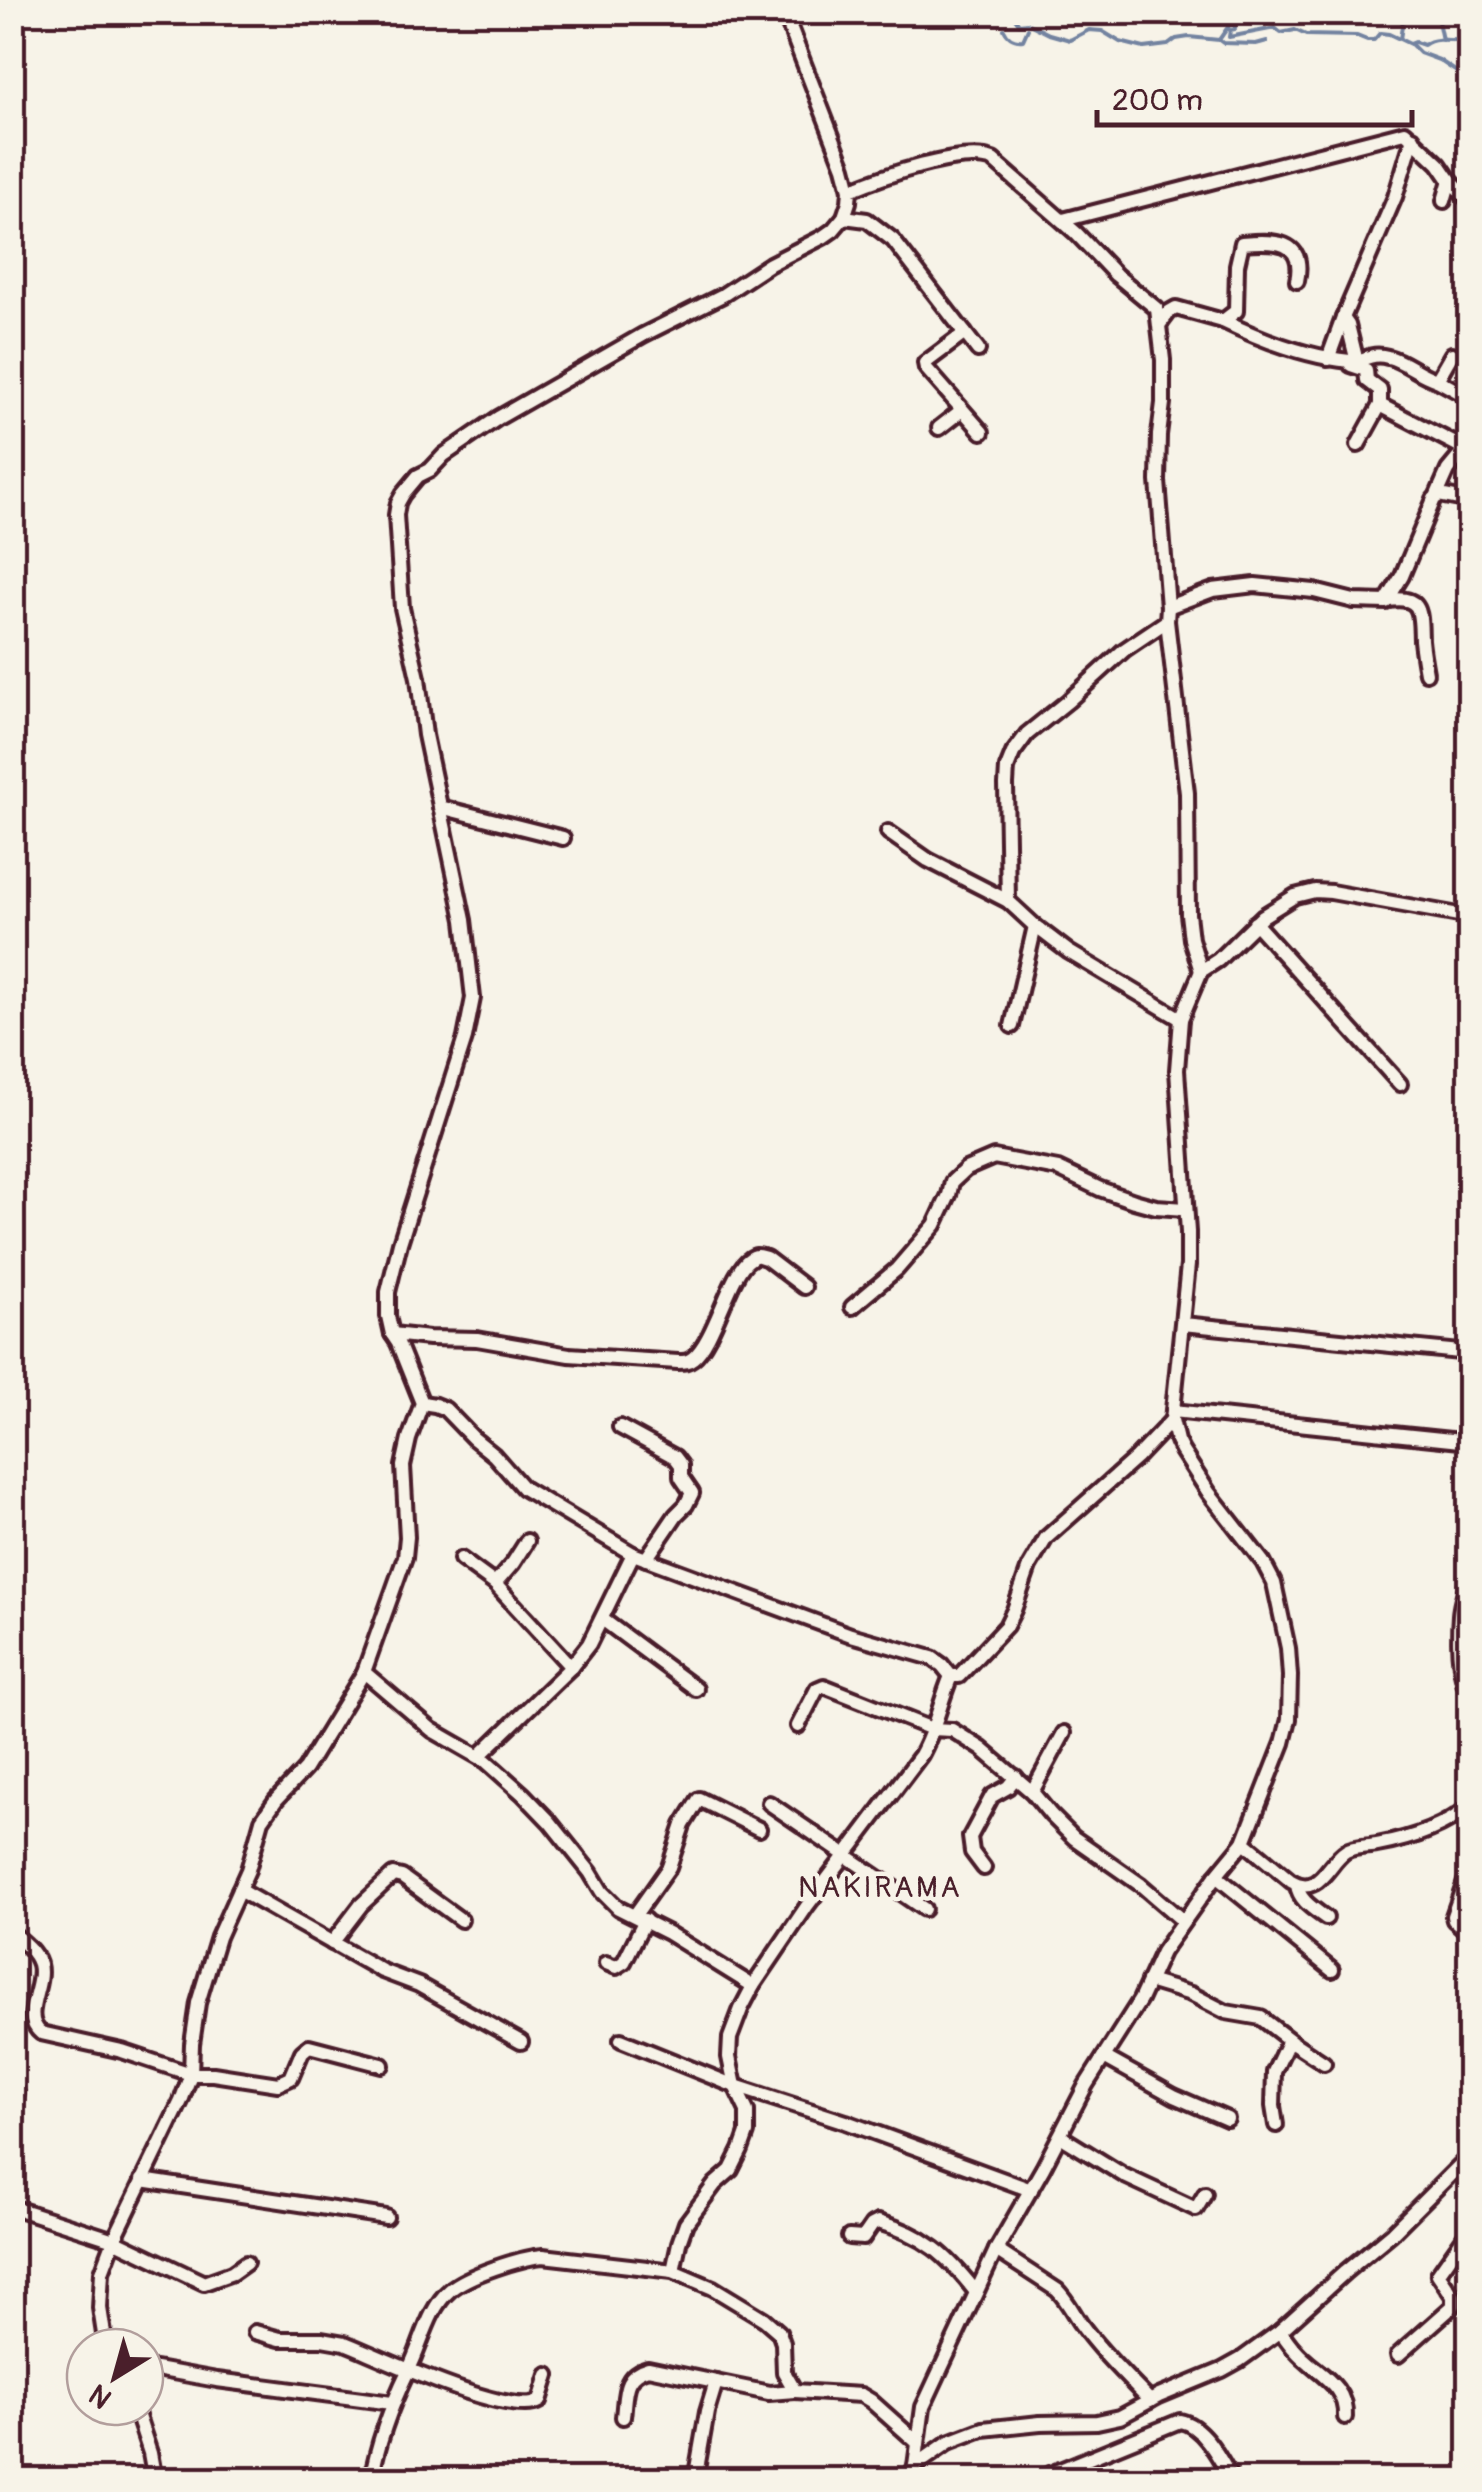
<svg xmlns="http://www.w3.org/2000/svg" width="1482" height="2492" font-family="Pangolin,sans-serif">
<style>
.lines{fill:none;stroke-linecap:round;stroke-linejoin:round}
.stream{stroke:#7383a0;stroke-width:4}
.street-casing{stroke:#4a1f2b;stroke-width:20}
.street{stroke:#f7f3e8;stroke-width:12}
.labels{text-anchor:middle;dominant-baseline:central;stroke-width:9;stroke-linejoin:round;paint-order:stroke}
.quarter-label{font-size:30px;letter-spacing:2.5px;fill:#4a1f2b;stroke:#f7f3e8}
</style>
<rect width="100%" height="100%" fill="#f7f3e8"/>
<filter id="ink" filterUnits="userSpaceOnUse"><feTurbulence type="fractalNoise" baseFrequency=".01" numOctaves="2"/><feDisplacementMap in="SourceGraphic" scale="20" xChannelSelector="R" yChannelSelector="G"/><feConvolveMatrix kernelMatrix="1 2 1 2 8 2 1 2 1" color-interpolation-filters="sRGB"/></filter>
<g filter="url(#ink)">
<g class="lines">
<g class="stream">
<polyline points="986,12 989,14 996,12"/>
<path d="M 1003,12 L 1015,18 L 1019,24 L 1027,23 L 1049,34 L 1070,40 L 1089,30 L 1102,31 L 1120,42 L 1144,48 L 1168,45 L 1176,39 L 1189,37 L 1219,40 L 1230,24 L 1235,26 L 1235,29 L 1230,30 L 1229,37 L 1275,28 L 1281,33 L 1295,30 L 1306,35 L 1357,36 L 1367,40 L 1374,40 L 1380,33 L 1389,34 L 1410,44 L 1415,42 L 1424,45 C 1435,36 1454,41 1470,41"/>
<polyline points="1438,21 1442,40"/>
<path d="M 1004,29 C 1008,38 1014,41 1023,40 L 1028,29"/>
<polyline points="1400,39 1403,20"/>
<polyline points="1219,40 1223,43 1256,44 1267,41"/>
<polyline points="1463,41 1468,21"/>
<polyline points="1411,44 1420,53 1439,60 1470,81"/>
</g>
<defs>
<g id="street">
<polyline points="784,12 844,167 850,190"/>
<polyline points="1450,180 1470,202"/>
<polyline points="844,217 867,220 893,240 978,350"/>
<polyline points="1063,220 1405,132 1439,164 1450,180 1444,201"/>
<polyline points="1343,318 1348,325 1357,362"/>
<path d="M 1223,321 C 1262,340 1306,357 1350,361 C 1365,362 1369,352 1388,357 C 1405,361 1419,375 1437,380 L 1452,354"/>
<path d="M 1160,324 L 1169,312 L 1176,308 L 1223,321 L 1236,311 L 1237,265 L 1242,243 C 1273,240 1306,239 1297,281"/>
<polyline points="965,333 925,363 926,368 982,432"/>
<polyline points="1328,359 1343,318 1395,197 1413,138"/>
<polyline points="1352,363 1351,365 1366,370 1367,380 1380,390 1380,405 1465,449"/>
<polyline points="1437,380 1470,398"/>
<polyline points="939,428 962,410"/>
<polyline points="1358,445 1380,405"/>
<polyline points="1437,495 1448,470 1468,446"/>
<path d="M 1388,600 C 1423,595 1420,613 1421,640 C 1422,651 1424,662 1426,673"/>
<polyline points="1168,607 1213,590 1255,585 1314,591 1354,601 1386,602 1402,576 1434,499 1439,495 1470,501"/>
<polyline points="440,807 563,838"/>
<polyline points="888,832 928,860 1008,901 1035,926 1069,952 1181,1019"/>
<polyline points="1008,901 1006,785 1007,768 1013,753 1027,734 1068,701 1124,650 1167,621"/>
<polyline points="1255,923 1400,1084"/>
<polyline points="1012,1026 1035,926"/>
<polyline points="852,1307 897,1269 935,1225 949,1195 952,1182 966,1169 994,1157 1058,1169 1100,1189 1134,1201 1156,1207 1186,1209"/>
<polyline points="1183,1324 1470,1353"/>
<path d="M 392,1334 L 429,1338 L 477,1339 L 569,1355 L 678,1362 C 684,1362 688,1362 693,1358 C 715,1341 730,1271 750,1259 C 757,1254 758,1256 766,1258 L 804,1287"/>
<polyline points="422,1403 435,1405 445,1409 473,1438 494,1455 523,1488 633,1554 851,1635 932,1658 942,1665 951,1676"/>
<polyline points="1173,1411 1470,1442"/>
<polyline points="620,1427 675,1457 681,1465 681,1477 692,1493 686,1505 676,1515 646,1559"/>
<polyline points="461,1559 495,1584 571,1667"/>
<path d="M 1470,1574 C 1466,1587 1461,1602 1460,1615 C 1458,1641 1459,1675 1470,1698"/>
<polyline points="495,1584 513,1563 527,1541"/>
<polyline points="602,1619 696,1689"/>
<polyline points="364,1672 432,1730 486,1761 523,1794 550,1822 590,1872 602,1892 618,1908 668,1933 753,1986"/>
<polyline points="798,1726 817,1689 824,1686 932,1729 952,1730 982,1749 1032,1792 1051,1815 1074,1838 1141,1885 1183,1921"/>
<polyline points="479,1756 571,1667 589,1644 633,1554"/>
<polyline points="1032,1792 1064,1733"/>
<polyline points="769,1803 924,1909"/>
<polyline points="1467,1809 1469,1860 1466,1879 1453,1916 1454,1920 1470,1934"/>
<path d="M 1244,1842 L 1291,1881 C 1320,1898 1328,1862 1346,1851 C 1355,1846 1367,1847 1377,1845 C 1410,1839 1444,1828 1470,1806"/>
<polyline points="984,1868 972,1852 970,1837 992,1796 1008,1787 1016,1777"/>
<polyline points="1216,1876 1332,1970"/>
<path d="M 1297,1885 C 1299,1901 1314,1909 1326,1918"/>
<polyline points="239,1890 382,1971 419,1985 521,2042"/>
<polyline points="635,1915 669,1867 683,1825 699,1799 759,1829"/>
<path d="M 12,1933 C 22,1941 35,1951 39,1964 C 45,1987 20,2016 41,2033 L 122,2051 L 191,2074 L 213,2074 L 278,2084 L 291,2078 L 302,2052 L 309,2046 L 382,2065"/>
<polyline points="332,1943 361,1905 393,1875 402,1877 461,1920"/>
<polyline points="606,1963 616,1967 624,1962 645,1920"/>
<polyline points="1148,1981 1191,1994 1226,2012 1261,2018 1292,2042 1324,2063"/>
<polyline points="621,2040 735,2086 846,2122 1031,2190"/>
<polyline points="1104,2057 1174,2096 1227,2119"/>
<polyline points="12,2106 17,2094"/>
<polyline points="1276,2125 1273,2106 1274,2072 1289,2040"/>
<polyline points="1060,2136 1125,2176 1196,2209 1205,2194"/>
<polyline points="142,2180 386,2217"/>
<polyline points="12,2207 114,2240 204,2283 232,2273 246,2263"/>
<path d="M 849,2237 L 863,2238 L 872,2225 L 878,2222 C 925,2235 947,2255 976,2292"/>
<path d="M 996,2250 L 1057,2290 C 1067,2300 1072,2311 1080,2323 C 1100,2351 1126,2376 1150,2401"/>
<path d="M 673,2271 L 679,2243 L 686,2223 L 715,2184 L 731,2170 L 741,2150 L 747,2133 L 747,2111 L 735,2086 L 729,2057 L 730,2038 L 741,2009 L 753,1986 L 807,1906 L 921,1755 C 935,1731 940,1702 951,1676 L 959,1676 L 1006,1626 L 1014,1610 L 1029,1567 L 1046,1538 L 1136,1458 L 1172,1420"/>
<path d="M 1280,2331 C 1285,2337 1289,2344 1295,2350 C 1314,2373 1347,2383 1345,2417"/>
<path d="M 255,2332 L 280,2339 L 322,2339 L 345,2343 C 380,2357 511,2419 540,2401 L 548,2375"/>
<path d="M 106,2347 L 100,2308 L 102,2272 L 114,2240 L 181,2101 L 191,2074 L 192,2044 L 198,2003 L 218,1937 L 248,1870 L 262,1820 L 276,1800 L 305,1769 L 364,1672 L 405,1557 L 407,1537 L 403,1466 L 409,1439 L 422,1403 L 398,1343 L 392,1334 L 388,1316 L 388,1292 L 400,1243 L 465,1038 L 473,998 L 464,920 L 425,735 L 418,678 L 402,608 L 396,515 L 398,503 L 403,494 L 418,476 L 430,470 L 444,455 L 498,418 L 643,335 L 723,295 L 770,264 L 823,237 L 833,230 L 844,217 L 849,202 L 850,190 C 881,177 961,148 993,160 L 1076,233 L 1116,275 L 1157,309 L 1163,360 L 1163,403 L 1159,435 L 1158,481 L 1168,607 L 1167,621 L 1187,793 L 1188,914 L 1191,939 L 1201,971"/>
<polyline points="1398,2355 1453,2306 1453,2296 1438,2274 1469,2230"/>
<polyline points="145,2371 156,2369 217,2380 392,2403"/>
<polyline points="135,2407 150,2453 155,2480"/>
<path d="M 623,2417 C 626,2395 622,2375 648,2368 L 769,2393 L 795,2391"/>
<polyline points="915,2466 949,2442 983,2429 1040,2423 1097,2422 1120,2417 1159,2396 1222,2370 1240,2360 1280,2331 1345,2272 1392,2233 1470,2155"/>
<path d="M 371,2480 C 378,2441 391,2406 408,2371 C 422,2345 427,2310 450,2290 C 468,2275 520,2258 543,2256 L 673,2271 L 713,2288 L 764,2319 L 779,2332 L 783,2343 L 784,2372 L 795,2391 L 861,2395 L 871,2401 L 918,2443"/>
<polyline points="695,2480 707,2412 716,2382"/>
<polyline points="909,2480 915,2466 923,2407 996,2250 1043,2168 1086,2085 1140,2000 1162,1952 1216,1876 1244,1842 1283,1743 1289,1719 1290,1676 1288,1648 1274,1583 1263,1562 1209,1493 1182,1451 1177,1441 1172,1420 1188,1265 1188,1232 1177,1070 1181,1019 1201,971 1218,960 1263,916 1295,896 1315,891 1331,892 1470,917"/>
<path d="M 1030,2480 L 1038,2479 L 1180,2421 C 1204,2426 1220,2459 1232,2480"/>
</g>
</defs>
<use href="#street" class="street-casing"/>
<use href="#street" class="street"/>
</g>
</g>
<g class="labels">
<g class="quarter-label">
<text x="880" y="1887">NAKIRAMA</text>
</g>
</g>
<rect width="1482" height="2492" fill="none" stroke="#f7f3e8" stroke-width="50"/>
<rect x="25" y="25" width="1432" height="2442" fill="none" stroke="#4a1f2b" stroke-width="4" filter="url(#ink)"/>
<g transform="translate(115 2377) rotate(217)"><circle r="48" fill="#f7f3e8" stroke="#b29e9c" stroke-width="2.5"/>
<path d="M0-8L18 38L0 25L-18 38Z" fill="#4a1f2b"/>
<text y="-15" font-size="28" font-weight="bold" text-anchor="middle" fill="#4a1f2b">N</text>
</g>
<path d="M1097 110v15h315v-15" fill="none" stroke="#4a1f2b" stroke-width="5"/>
<text x="1112" y="110" font-size="30" fill="#4a1f2b" stroke="#f7f3e8" stroke-width="8" paint-order="stroke">200 m</text>
</svg>
